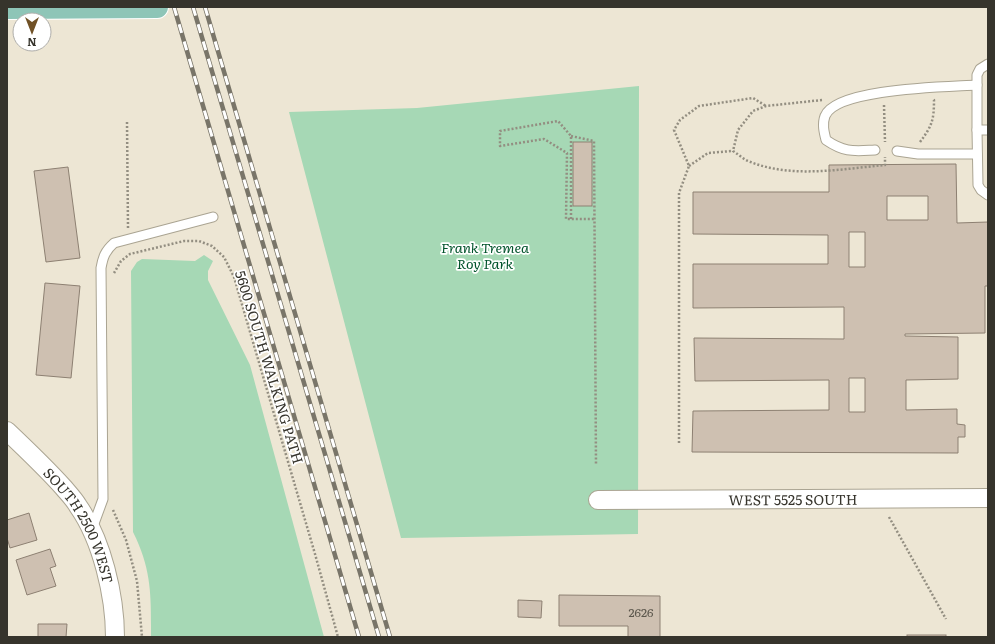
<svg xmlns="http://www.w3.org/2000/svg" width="995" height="644" font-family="Literata,serif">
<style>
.green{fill:#a6d8b5}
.building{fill:#cec0b1;stroke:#8d8072;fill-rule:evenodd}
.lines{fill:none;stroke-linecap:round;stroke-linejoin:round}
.lane-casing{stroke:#aaa492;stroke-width:11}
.street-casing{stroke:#aaa492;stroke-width:20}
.primary-casing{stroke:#fff;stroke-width:24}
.path{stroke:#938e81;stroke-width:2.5;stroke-dasharray:2 2;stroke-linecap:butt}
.lane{stroke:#fff;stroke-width:9}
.street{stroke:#fff;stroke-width:18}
.primary{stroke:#8ec5b7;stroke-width:22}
.rail-casing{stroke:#797569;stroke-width:4.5}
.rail{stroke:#fff;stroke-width:3;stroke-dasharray:9;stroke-linecap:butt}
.labels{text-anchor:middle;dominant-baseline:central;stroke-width:3.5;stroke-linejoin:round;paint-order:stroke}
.number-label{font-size:12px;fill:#5c574d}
.park-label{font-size:14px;font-style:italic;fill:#00532b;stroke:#fff}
.street-label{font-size:14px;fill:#36342c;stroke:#fff}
</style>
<rect width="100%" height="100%" fill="#ede6d4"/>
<g class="green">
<polygon points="639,86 638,534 401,538 289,112 417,108"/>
<path d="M 204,255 L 213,261 L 208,271 L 208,280 L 250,365 L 324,637 L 151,637 C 151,596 152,570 133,532 L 131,271 L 137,262 L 142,259 L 195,261 Z"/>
</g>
<g class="building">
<rect x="573" y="142" width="19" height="64"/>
<path d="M 956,164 L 957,223 L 988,222 L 988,286 L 985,286 L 985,333 L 905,334 L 905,336 L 958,337 L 958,379 L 906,380 L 906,410 L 957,409 L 957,424 L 965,425 L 965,437 L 958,437 L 958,453 L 692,452 L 693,411 L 829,410 L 829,380 L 695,381 L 694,338 L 844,339 L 844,307 L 693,308 L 693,264 L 828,264 L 828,235 L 693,234 L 693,192 L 829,192 L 829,165 ZM 887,196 L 928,196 L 928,220 L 887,220 ZM 849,232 L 865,232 L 865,267 L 849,267 ZM 849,378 L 865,378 L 865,412 L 849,412 Z"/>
<polygon points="68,167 80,258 46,262 34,171"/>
<polygon points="45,283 80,286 71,378 36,375"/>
<polygon points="29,513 37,540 10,548 7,538 7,520"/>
<polygon points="50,549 56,566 50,568 56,586 27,595 16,560"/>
<polygon points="559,595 660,596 660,637 628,637 628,626 559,626"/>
<polygon points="518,600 542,601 541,618 518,617"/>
<polygon points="38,624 67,624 66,637 38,637"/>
<rect x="907" y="635" width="39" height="2"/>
</g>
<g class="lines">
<defs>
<g id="lane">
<polyline points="977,130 977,75 980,69 988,64"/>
<polyline points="988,130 977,130 978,185 981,190 988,195"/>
<path d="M 875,150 C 854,151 845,153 826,140 C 824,132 822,124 825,116 C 836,88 948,87 977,85"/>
<polyline points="897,151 918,154 977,154"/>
<path d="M 92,529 L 103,499 L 101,268 C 103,257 105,251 114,243 L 213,217"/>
</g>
<g id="street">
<path id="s1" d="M 7,431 C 26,449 45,467 63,487 C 68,493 74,499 78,506 C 102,540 115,596 115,637"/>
<path id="s2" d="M 598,500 L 988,498"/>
</g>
<polyline id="primary" points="7,8 157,7"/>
</defs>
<use href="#lane" class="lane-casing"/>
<use href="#street" class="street-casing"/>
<use href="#primary" class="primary-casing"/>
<g class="path">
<path d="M 822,100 L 766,106 L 753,111 L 738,130 L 733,151 C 738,154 743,159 748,161 C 791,179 841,169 885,165 L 885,157"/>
<polyline points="884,105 885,142"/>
<polyline points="127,122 128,228"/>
<polyline points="571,136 594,141 596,465"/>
<path d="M 920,142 C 932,126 934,120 934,100 L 933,99"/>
<polyline points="689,166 708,153 732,151"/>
<polyline points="571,219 571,136 558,121 500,131 500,146 544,139 567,153 566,219 594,219"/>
<polyline points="114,273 121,261 130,254 184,241 199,241 212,246 224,257 234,277 315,554 338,637"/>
<polyline points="679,443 679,193 689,166 674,130 680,120 699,106 753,98 766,106"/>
<polyline points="113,510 126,540 137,581 142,637"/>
<polyline points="889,517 946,619"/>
</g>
<use href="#lane" class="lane"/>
<use href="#street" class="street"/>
<use href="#primary" class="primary"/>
<defs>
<g id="rail">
<polyline points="174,7 359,637"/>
<polyline points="193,7 379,637"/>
<polyline points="205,7 390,637"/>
</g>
</defs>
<use href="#rail" class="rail-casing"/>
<use href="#rail" class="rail"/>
</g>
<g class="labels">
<g class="number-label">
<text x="641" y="612">2626</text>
</g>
<g class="park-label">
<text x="485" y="247">Frank Tremea<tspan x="485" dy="16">Roy Park</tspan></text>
</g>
<g class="street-label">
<text transform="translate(270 367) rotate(73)">5600 SOUTH WALKING PATH</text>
<text stroke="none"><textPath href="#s2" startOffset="195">WEST 5525 SOUTH</textPath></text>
<text stroke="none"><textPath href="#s1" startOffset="121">SOUTH 2500 WEST</textPath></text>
</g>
</g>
<rect width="995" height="644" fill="none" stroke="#36342c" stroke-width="16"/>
<g transform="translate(32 32) rotate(180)"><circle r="19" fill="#ffffff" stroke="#afaeab"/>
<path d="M0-3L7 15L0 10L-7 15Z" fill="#705126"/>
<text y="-6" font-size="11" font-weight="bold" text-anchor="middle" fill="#36342c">N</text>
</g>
</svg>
